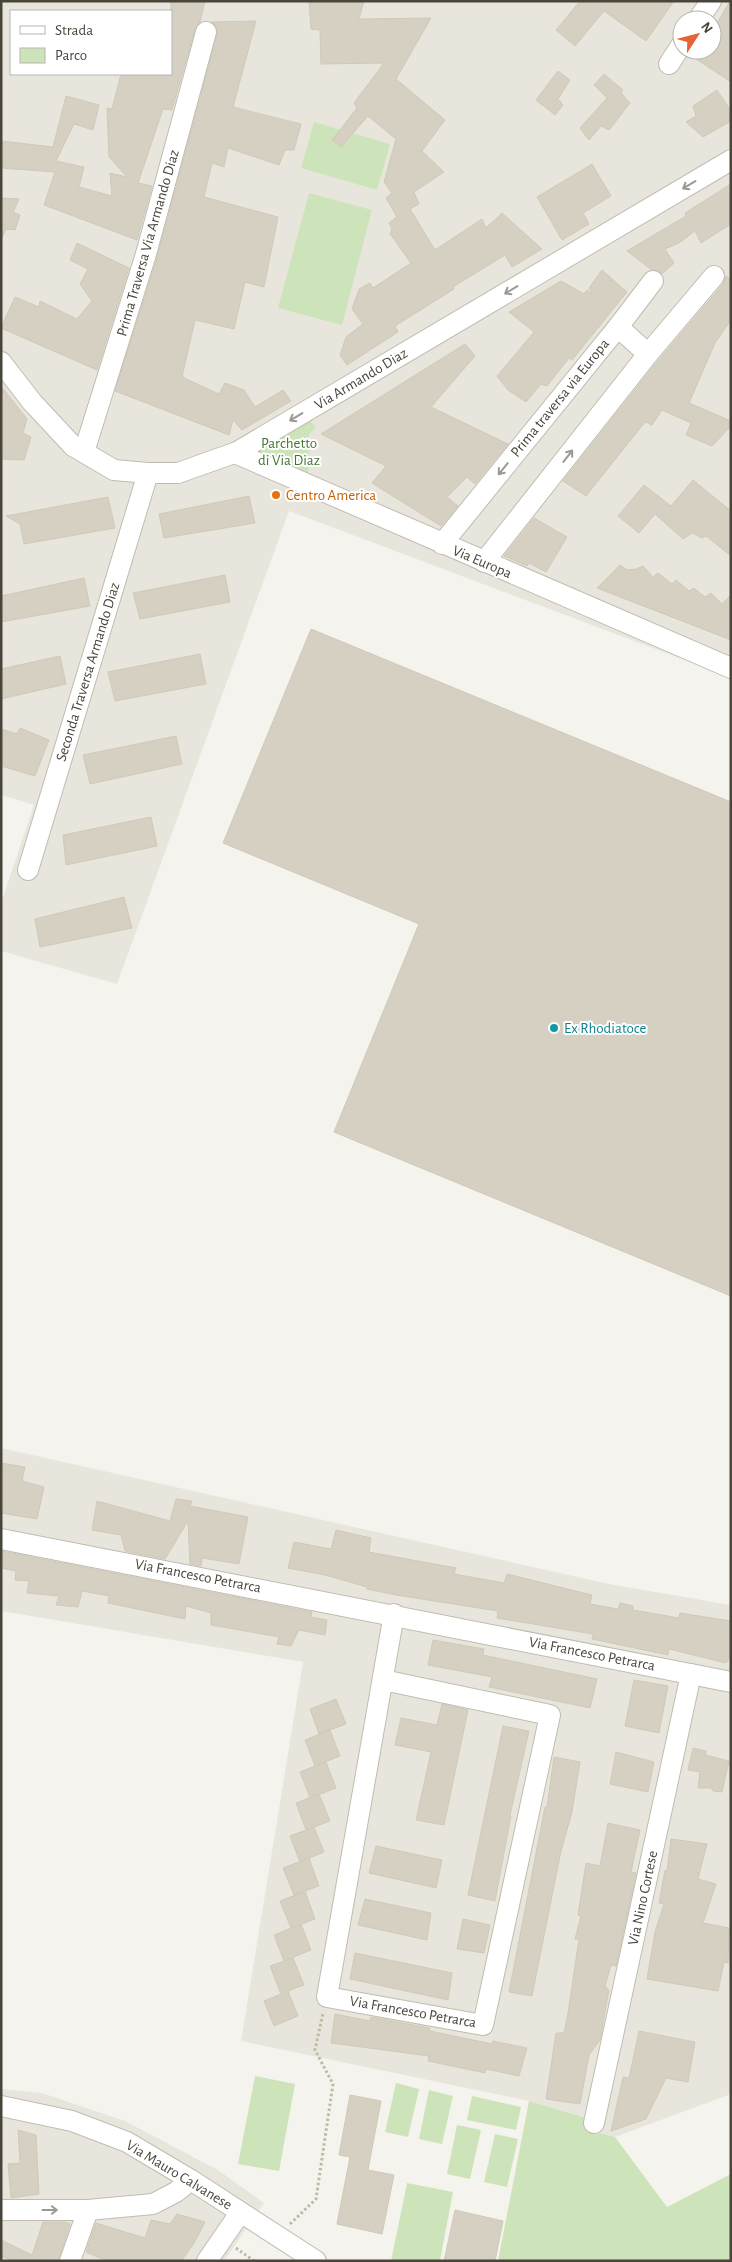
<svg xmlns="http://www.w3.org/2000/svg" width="732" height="2262" font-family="'Alegreya Sans',sans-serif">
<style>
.residential{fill:#e8e6dc;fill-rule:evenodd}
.green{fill:#cde4ba}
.building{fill:#d6d0c3;stroke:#d0c9b7}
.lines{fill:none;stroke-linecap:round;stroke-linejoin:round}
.minor-casing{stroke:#c0bcb0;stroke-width:22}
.path{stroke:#c0b9a3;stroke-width:3;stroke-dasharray:2.5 2.5;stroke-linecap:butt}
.minor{stroke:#fff;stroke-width:20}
.oneway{stroke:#9b9993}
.food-dot{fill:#e8710a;stroke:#fff;stroke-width:2}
.culture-dot{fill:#0f9aa8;stroke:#fff;stroke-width:2}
.labels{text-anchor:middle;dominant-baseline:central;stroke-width:4;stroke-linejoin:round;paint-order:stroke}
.street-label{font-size:15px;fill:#49453b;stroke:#fff}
.park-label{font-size:15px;fill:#457633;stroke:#fff}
.food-label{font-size:15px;fill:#c56008;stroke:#fff;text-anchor:start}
.culture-label{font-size:15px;fill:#0d838f;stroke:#fff;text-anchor:start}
</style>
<rect width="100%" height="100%" fill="#f5f3ed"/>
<g class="residential">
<path d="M 1,1 L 731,1 L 730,677 L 289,511 L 117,984 L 1,951 L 1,903 L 34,805 L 1,795 ZM 11,11 L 171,11 L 171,74 L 11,74 ZM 682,20 L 712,20 L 712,50 L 682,50 Z"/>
<polygon points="1,1448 609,1584 731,1605 731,2094 615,2137 585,2129 587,2118 529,2101 241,2041 303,1662 1,1611"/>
<polygon points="1,2089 42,2093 125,2121 218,2170 264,2203 224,2261 1,2261"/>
</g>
<g class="green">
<polygon points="314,122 390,144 377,190 301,168"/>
<polygon points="309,193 372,210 342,325 278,308"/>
<polygon points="306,417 316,427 309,434 308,478 260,462 255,449"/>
<polygon points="255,2076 295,2084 279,2171 238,2164"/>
<polygon points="396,2083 419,2089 408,2137 385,2132"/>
<polygon points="429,2090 453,2096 442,2144 419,2139"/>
<polygon points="472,2096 521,2107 516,2130 467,2120"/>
<polygon points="529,2101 587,2118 585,2129 615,2137 667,2207 731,2174 731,2261 498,2261"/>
<polygon points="457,2125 481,2130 470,2179 447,2174"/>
<polygon points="495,2134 518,2139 507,2187 484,2182"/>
<polygon points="407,2183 453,2192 440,2261 391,2261"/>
</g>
<g class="building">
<polygon points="171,1 205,1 200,22 195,29 172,110 163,109 138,183 152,186 137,240 44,205 55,172 1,168 1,141 53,147 66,96 99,105 93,130 74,124 56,161 84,167 79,187 112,196 110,173 127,177 109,157 107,108 112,109 121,74 171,74"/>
<polygon points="309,1 364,1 359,19 431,18 396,79 445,120 422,151 444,172 414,192 419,204 410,209 435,250 482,219 486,228 502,213 542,249 512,267 505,255 453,287 454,289 395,326 398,332 347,365 340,355 346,337 363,324 352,309 359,289 370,283 373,288 411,263 390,234 392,229 389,223 397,217 386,198 392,193 384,182 396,139 368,116 341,147 332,140 357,108 354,103 384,63 321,64 320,30 311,29"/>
<polygon points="580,1 674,1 646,41 604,11 575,46 556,30"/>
<polygon points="730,1 731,1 731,82 696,59 701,50 712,50 712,32"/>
<polygon points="256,21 233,107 301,124 294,150 285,150 279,165 228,148 224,167 212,163 204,197 278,217 264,287 245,282 234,329 195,320 182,377 219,394 225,383 244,390 255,407 283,390 291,401 242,430 233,420 229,435 115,391 157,258 217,35 217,28 211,22"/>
<polygon points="558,71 570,80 558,99 563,105 555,115 536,100"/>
<polygon points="604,74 623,90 621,93 630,103 609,130 601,126 589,140 580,128 607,98 594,85"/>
<polygon points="717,90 731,111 731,121 703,137 686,122 696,116 693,106"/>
<polygon points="592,164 611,196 583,213 589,224 562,240 537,197"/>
<polygon points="731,184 731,224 701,243 695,231 679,243 665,249 674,263 662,274 652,270 627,251 686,216 685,213"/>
<polygon points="1,198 19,199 13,212 20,215 15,230 6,229 1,240"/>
<polygon points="77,243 129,268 97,370 1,328 15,297 39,307 40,301 77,319 92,301 80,284 88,269 70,260"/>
<polygon points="602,270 627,292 572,360 569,358 547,386 541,384 526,402 508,390 497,376 534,332 509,312 561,281 584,294 587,290 593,295 589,288"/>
<polygon points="726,276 731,280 731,320 715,343 689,403 731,421 731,426 712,446 686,435 691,423 662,410 652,425 645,422 586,496 563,481 657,362 723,284"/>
<polygon points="465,344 475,356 431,407 508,444 475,484 467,477 447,497 458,506 441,526 372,483 386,466 321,434"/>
<polygon points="1,386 27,419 23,433 31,437 24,460 1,459"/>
<polygon points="693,480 731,511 731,556 706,536 702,538 692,533 683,539 655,514 639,533 618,516 644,485 671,506"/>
<polygon points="249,496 255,523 164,538 159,514"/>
<polygon points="108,497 115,528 24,544 20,524 6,516"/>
<polygon points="534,518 567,537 546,572 529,563 527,566 504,556"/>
<polygon points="620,565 627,570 636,569 643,566 653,577 658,573 672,584 676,580 689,591 694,588 705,597 711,593 722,604 731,595 731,640 597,588"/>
<polygon points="225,575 230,602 140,619 133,593"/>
<polygon points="84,578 90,606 1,622 1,596"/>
<polygon points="311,629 731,802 731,1296 334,1132 419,924 223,843"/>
<polygon points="200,654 206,684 115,701 108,672"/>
<polygon points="60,656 66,684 1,699 1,669"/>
<polygon points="20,728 49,740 35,776 1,766 1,729 17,734"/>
<polygon points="176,736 182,764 90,784 83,755"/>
<polygon points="151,817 157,846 66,865 63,835"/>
<polygon points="124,897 132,928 40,947 35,919"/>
<polygon points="1,1463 25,1467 22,1481 44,1487 37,1519 1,1513"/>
<polygon points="176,1499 192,1501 190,1506 248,1517 239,1564 202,1558 201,1566 190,1564 188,1521 165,1559 125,1551 121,1535 92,1530 97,1501 170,1521"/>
<polygon points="336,1530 371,1538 369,1552 456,1568 454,1574 504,1583 507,1574 592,1595 590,1604 618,1609 620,1603 633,1606 633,1610 679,1618 680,1613 731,1621 731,1657 726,1663 669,1649 668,1655 592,1639 593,1634 497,1618 498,1611 396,1595 367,1589 367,1587 325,1575 288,1568 294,1542 331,1549"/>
<polygon points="1,1551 312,1612 311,1617 327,1620 325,1635 299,1630 291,1646 277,1644 279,1637 211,1625 211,1613 186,1606 185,1619 108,1603 109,1596 82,1591 78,1607 56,1605 59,1596 27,1593 29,1581 15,1580 16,1571 1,1568"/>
<polygon points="433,1640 484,1649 483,1655 597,1679 590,1708 489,1687 492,1677 428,1665"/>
<polygon points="634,1680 668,1686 659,1733 625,1726"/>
<polygon points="336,1699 346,1724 319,1734 310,1709"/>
<polygon points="442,1704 468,1710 444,1825 416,1820 431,1752 395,1745 401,1718 437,1725"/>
<polygon points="503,1726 529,1731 510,1815 511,1816 495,1901 468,1895"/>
<polygon points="330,1730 340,1756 317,1765 326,1762 336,1788 310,1798 300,1772 315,1766 305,1740"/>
<polygon points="693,1748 706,1751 705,1755 729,1761 722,1792 713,1791 711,1788 698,1788 700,1772 688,1770"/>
<polygon points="616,1752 654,1762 648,1792 610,1784"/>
<polygon points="554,1757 580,1762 572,1812 561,1851 532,1996 509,1992 545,1807 547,1807"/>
<polygon points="319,1794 330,1821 306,1830 296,1803"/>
<polygon points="608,1823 640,1830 631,1872 636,1873 616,1966 611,1965 605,1986 609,1990 600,2040 589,2055 580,2104 546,2099 556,2033 564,2033 568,2013 579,1939 575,1939 581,1916 578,1915 586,1863 600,1866"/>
<polygon points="314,1827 324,1852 300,1862 290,1836"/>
<polygon points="671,1839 707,1844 698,1879 716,1884 703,1923 729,1928 728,1963 724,1962 718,1991 647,1979 655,1932 664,1904 659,1903 665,1870 667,1871"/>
<polygon points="376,1846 442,1860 436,1888 369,1873"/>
<polygon points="309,1858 319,1886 305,1891 315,1919 291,1928 280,1901 303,1892 294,1895 283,1868"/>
<polygon points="365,1899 431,1913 427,1940 358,1925"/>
<polygon points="463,1919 490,1925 484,1953 457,1949"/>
<polygon points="301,1924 311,1950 284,1961 274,1935"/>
<polygon points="355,1953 452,1973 448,2000 350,1979"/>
<polygon points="293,1958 304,1985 288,1991 298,2016 274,2026 264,2001 281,1994 270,1966"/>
<polygon points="335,2014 370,2021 371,2017 430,2028 430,2031 492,2044 493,2041 527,2048 519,2076 486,2069 485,2073 428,2061 429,2056 331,2043"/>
<polygon points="639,2031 695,2042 688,2082 666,2078 646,2119 611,2131 623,2077 629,2078"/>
<polygon points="350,2095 381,2101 368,2170 394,2175 382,2234 337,2224 350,2157 339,2155"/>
<polygon points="18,2130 36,2135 39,2194 11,2198 8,2164 20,2163"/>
<polygon points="455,2210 503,2221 495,2261 444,2261"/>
<polygon points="177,2214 205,2222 193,2245 181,2261 107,2261 86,2252 96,2223 145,2238 151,2220 170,2224"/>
<polygon points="43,2222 65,2222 70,2224 58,2261 13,2261 1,2256 1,2240 32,2255"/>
</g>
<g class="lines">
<defs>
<g id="minor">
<polyline points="698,20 711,1"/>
<polyline points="669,64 682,44"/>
<polyline points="618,327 653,281"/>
<polyline points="1,362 32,402 73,446 114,470 148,473 178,473 237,452 731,160"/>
<polyline points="84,452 146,254 206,32"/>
<polyline points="235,453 731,668"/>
<polyline points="442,544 618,327 648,354"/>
<polyline points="484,562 648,354 714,276"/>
<polyline points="28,870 148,473"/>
<polyline points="1,1539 731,1682"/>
<polyline points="383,1680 550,1715 483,2025 327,1997 394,1614"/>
<polyline points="1,2106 72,2121 127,2142 191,2180 316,2261"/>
<polyline points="594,2123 691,1674"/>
<polyline points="1,2210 88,2210 153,2204 176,2192 191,2180"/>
<polyline points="70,2261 88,2210"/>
<polyline points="207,2261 240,2213"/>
</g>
</defs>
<use href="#minor" class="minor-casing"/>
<g class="path">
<polyline points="290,2224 316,2199 333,2084 315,2050 323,2013"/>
<polyline points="236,2248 254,2261"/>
</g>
<use href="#minor" class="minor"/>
</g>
<defs><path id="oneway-shaft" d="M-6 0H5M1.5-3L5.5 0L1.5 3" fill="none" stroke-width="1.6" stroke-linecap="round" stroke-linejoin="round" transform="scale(1.25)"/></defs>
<g class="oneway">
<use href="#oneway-shaft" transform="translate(689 185) rotate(149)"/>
<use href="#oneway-shaft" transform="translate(511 290) rotate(149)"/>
<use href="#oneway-shaft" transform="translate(296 417) rotate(149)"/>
<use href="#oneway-shaft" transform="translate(568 456) rotate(-52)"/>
<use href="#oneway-shaft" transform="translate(503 469) rotate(129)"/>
<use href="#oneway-shaft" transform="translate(50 2210)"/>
</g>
<circle class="food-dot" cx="276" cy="495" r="5"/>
<circle class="culture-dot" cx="554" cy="1028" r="5"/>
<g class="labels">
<g class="street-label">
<text transform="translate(148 243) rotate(-74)">Prima Traversa Via Armando Diaz</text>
<text transform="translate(361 379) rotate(-31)">Via Armando Diaz</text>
<text transform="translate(560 398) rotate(-51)">Prima traversa via Europa</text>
<text transform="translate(482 562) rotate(23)">Via Europa</text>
<text transform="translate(88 672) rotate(-73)">Seconda Traversa Armando Diaz</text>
<text transform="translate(198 1576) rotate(11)">Via Francesco Petrarca</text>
<text transform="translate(592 1654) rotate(11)">Via Francesco Petrarca</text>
<text transform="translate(643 1898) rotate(-78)">Via Nino Cortese</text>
<text transform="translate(413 2012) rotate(10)">Via Francesco Petrarca</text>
<text transform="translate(179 2175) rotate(31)">Via Mauro Calvanese</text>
</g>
<g class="park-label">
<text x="289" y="443">Parchetto<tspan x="289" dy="17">di Via Diaz</tspan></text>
</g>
<g class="food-label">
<text x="286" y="495">Centro America</text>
</g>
<g class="culture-label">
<text x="564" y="1028">Ex Rhodiatoce</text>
</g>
</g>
<rect width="732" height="2262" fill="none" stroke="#49453b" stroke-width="5"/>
<rect x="10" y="10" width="162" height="65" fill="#ffffff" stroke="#b6b5b1"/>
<rect x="20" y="26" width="25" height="8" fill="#ffffff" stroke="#b6b5b1"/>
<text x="55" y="35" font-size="15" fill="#49453b">Strada</text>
<rect x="20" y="48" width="25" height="15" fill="#cde4ba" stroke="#b6b5b1"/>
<text x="55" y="60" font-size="15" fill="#49453b">Parco</text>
<g transform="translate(697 35) rotate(54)"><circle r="24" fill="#ffffff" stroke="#b6b5b1"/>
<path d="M0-4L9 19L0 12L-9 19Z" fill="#e56334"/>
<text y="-8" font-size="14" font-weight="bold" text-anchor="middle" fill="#49453b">N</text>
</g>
</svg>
